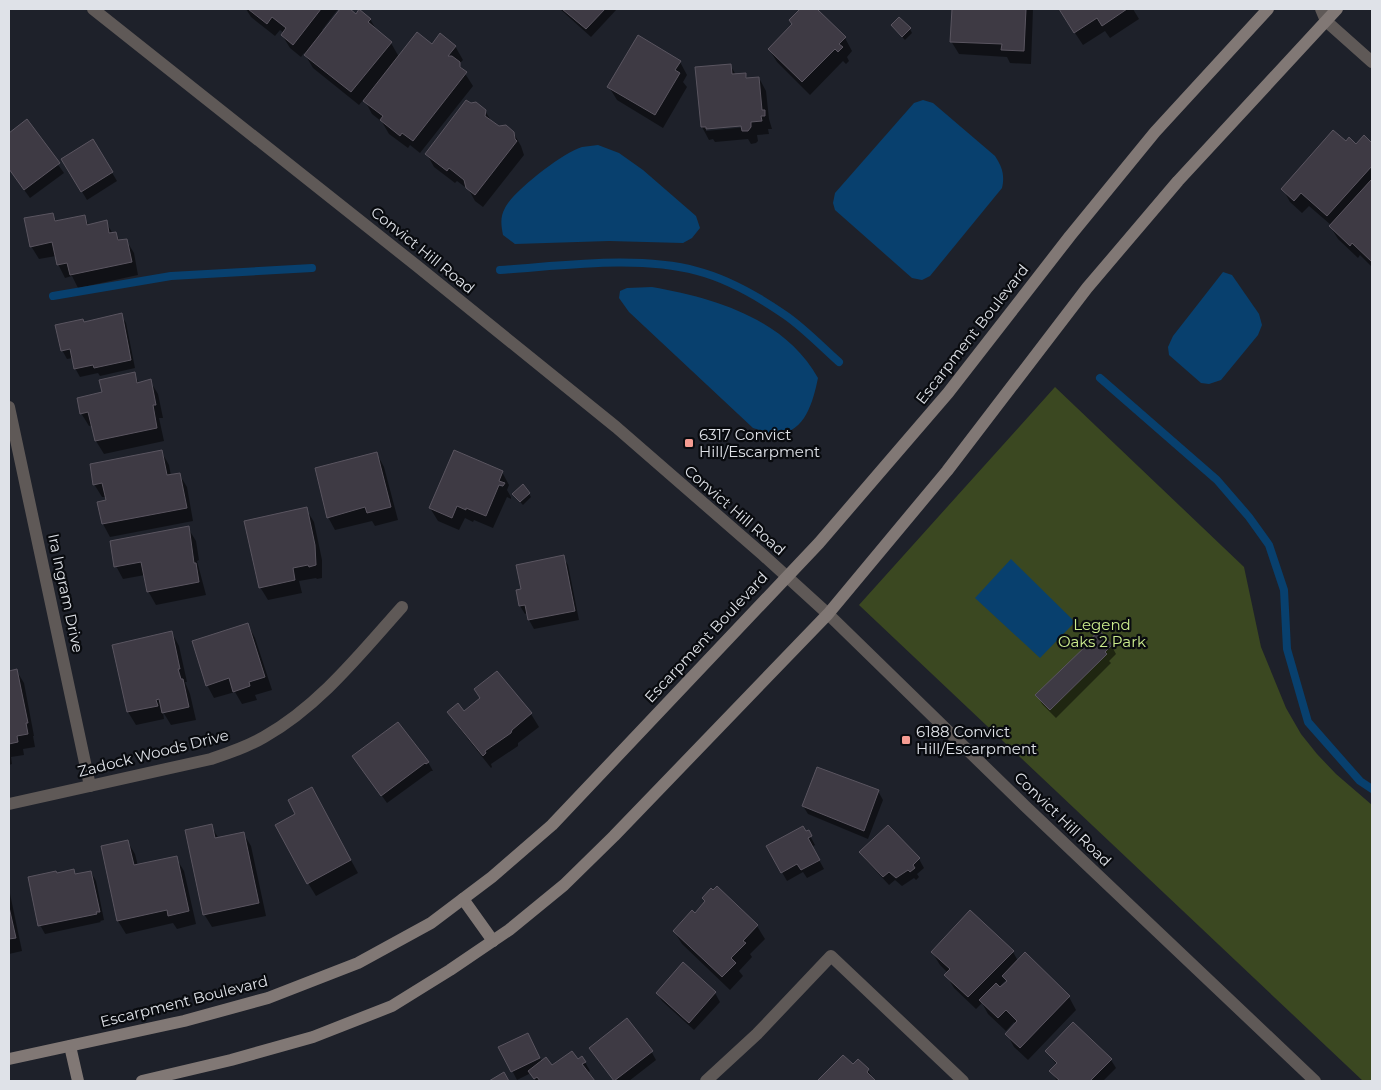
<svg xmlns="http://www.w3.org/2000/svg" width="1381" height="1090" font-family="Montserrat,sans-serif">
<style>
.green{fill:#3b4821}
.water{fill:#08406e}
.shadow{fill:#0007;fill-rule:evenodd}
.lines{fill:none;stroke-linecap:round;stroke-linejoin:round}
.stream{stroke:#08406e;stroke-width:8}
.building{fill:#3e3a44;stroke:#5a5560}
.minor{stroke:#5f5957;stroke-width:12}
.tertiary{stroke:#5f5957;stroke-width:12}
.secondary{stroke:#817875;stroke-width:12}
.poi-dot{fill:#f59c92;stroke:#090b0f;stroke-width:2}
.labels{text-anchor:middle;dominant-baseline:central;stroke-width:4.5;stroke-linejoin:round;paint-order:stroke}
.street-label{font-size:15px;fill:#dfe2e8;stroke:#090b0f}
.poi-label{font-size:15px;fill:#dfe2e8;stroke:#090b0f;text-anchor:start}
.park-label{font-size:15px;fill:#cded8e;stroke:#090b0f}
</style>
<rect width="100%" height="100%" fill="#1e212a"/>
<polygon class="green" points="1055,387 1244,567 1261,647 1286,708 1301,734 1317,754 1336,774 1372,805 1372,1081 1363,1081 859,605"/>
<g class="water">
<path d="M 923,100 L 933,103 L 995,156 C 1002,167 1005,175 1002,188 L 930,276 L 922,280 L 912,278 L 835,210 L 833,203 L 835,193 L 914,103 Z"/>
<path d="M 598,145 L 619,153 L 643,170 L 696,216 L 700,228 L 692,238 L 683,243 L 609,241 L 515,244 L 503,235 C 501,225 500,217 505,208 C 513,191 564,152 582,147 C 587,146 593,146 598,145 Z"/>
<polygon points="1223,272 1232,275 1259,314 1262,325 1258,335 1221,380 1209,384 1201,383 1169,355 1168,347 1173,336"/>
<path d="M 652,287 C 715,298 785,319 818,378 C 813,402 804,437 773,433 C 766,433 760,430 753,428 L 629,312 L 619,298 L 620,291 L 627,288 Z"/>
<polygon points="1011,559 1075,622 1040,658 975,598"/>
</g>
<g class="shadow">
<polygon points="246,9 338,9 322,30 324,31 342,9 348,9 356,15 370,19 377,31 391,43 399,57 432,45 455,46 463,60 459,64 473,86 420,153 410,145 408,148 389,134 382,122 372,114 364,99 359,105 313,68 304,53 301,57 290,48 282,35 284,33 280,30 275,36 251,17"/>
<polygon points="560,9 617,9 591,37"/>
<polygon points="802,9 815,9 845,38 852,51 847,57 849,61 846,64 843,61 810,95 777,62 769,49 793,25 790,20"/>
<polygon points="953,9 1033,9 1031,64 1010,63 1007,57 959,54 951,41"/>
<polygon points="1059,9 1133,9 1139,19 1110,38 1105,31 1083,45"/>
<polygon points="892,26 910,29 912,33 905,40"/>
<polygon points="680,62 687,75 683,82 687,87 663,128 617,100 609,87"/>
<path d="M 730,65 L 736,75 L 745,74 L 748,79 L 759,78 L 766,91 L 769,119 L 772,129 L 768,129 L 769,134 L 757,135 L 758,141 L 756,143 L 751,144 L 748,139 L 715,142 L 713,139 L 709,140 L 702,127 ZM 747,124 L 747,127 L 706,131 L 706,128 Z"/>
<polygon points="485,111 492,122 498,127 513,132 521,146 524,155 483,207 475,201 469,190 457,181 455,183 434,167 427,154"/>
<polygon points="27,121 64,173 30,198 9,169 9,135"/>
<polygon points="1364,137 1372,145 1372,267 1360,255 1358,258 1338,239 1330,226 1331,225 1309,206 1302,213 1290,202 1283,189 1346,143 1356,145"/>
<polygon points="93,141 117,181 87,200 63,160"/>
<polygon points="53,214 57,222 84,217 89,225 106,222 113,234 116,233 120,241 126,240 134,253 138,275 78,288 72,276 65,278 58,264 56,256 39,259 31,246"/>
<polygon points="121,315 126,323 135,368 100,376 98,373 80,377 75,368 73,358 67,359 62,350 84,323"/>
<polygon points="134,374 139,383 150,381 158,394 163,418 159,418 164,441 104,454 96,441 93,425 89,426 81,413 104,393"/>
<polygon points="161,451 169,465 171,476 179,474 187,487 193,521 110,537 103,524 99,503 107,501 106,497 102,497 94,484"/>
<polygon points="377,454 384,467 398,520 375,526 372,521 335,530 328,517"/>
<path d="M 502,472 L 509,485 L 507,490 L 511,497 L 511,499 L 507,497 L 493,528 L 474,520 L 473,522 L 465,518 L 459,530 L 438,521 L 430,508 ZM 493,484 L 503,485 L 503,487 Z"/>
<polygon points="513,494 529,494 531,497 523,505"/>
<polygon points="306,509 314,522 322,560 322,578 317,579 316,578 299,581 302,593 268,600 260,587"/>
<polygon points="188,528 196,541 199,560 197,561 206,595 156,605 148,591 145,575 123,579 116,566"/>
<polygon points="563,557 568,565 579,620 534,629 529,620 528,613 525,614 520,606 522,590"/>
<polygon points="248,625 255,638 272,690 255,695 257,700 242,704 235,692 214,698 207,685"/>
<polygon points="172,633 179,646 187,682 185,682 190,694 196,720 171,725 163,712 164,719 136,725 128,712 113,646"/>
<polygon points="1111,645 1116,654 1109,661 1111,663 1056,718 1042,704 1037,695"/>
<polygon points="16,670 24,683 34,736 33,736 35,747 23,749 24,755 11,757 12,764 9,765 9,672"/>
<polygon points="497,673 531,714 539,727 518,743 518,746 491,764 492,767 491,768 457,725 449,712 463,712 481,699"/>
<polygon points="354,757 428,762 433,771 431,771 387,803"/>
<polygon points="878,791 883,800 868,839 808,814 803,806"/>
<polygon points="319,802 358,873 316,896 308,883 297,815"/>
<polygon points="211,826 219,839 243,833 251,846 266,916 212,927 204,914"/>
<polygon points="888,826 919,859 924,868 917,874 919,877 916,880 914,878 902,886 895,880 889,885 866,860 861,852"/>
<polygon points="808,832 815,845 812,847 824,869 807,878 803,872 787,881 767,846"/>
<polygon points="127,841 135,854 138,866 176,858 184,871 196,924 177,929 173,923 126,934 118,921"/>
<polygon points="74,871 76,875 91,872 96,881 104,920 100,921 101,922 45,934 40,925"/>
<polygon points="9,889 22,951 9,954"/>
<polygon points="703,898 757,926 765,939 750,954 752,957 739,971 743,976 730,990 682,944 674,931 695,915 706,903"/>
<path d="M 932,952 L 1013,952 L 1018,961 L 1069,997 L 1076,1010 L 1028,1060 L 1014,1047 L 1007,1034 L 1016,1024 L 1014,1022 L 1006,1031 L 988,1014 L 982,1003 L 976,1009 L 954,988 L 946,975 L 948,973 L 940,965 ZM 1006,980 L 1007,982 L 1000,989 L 999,987 Z"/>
<polygon points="684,964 715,993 720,1002 694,1030 662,1001 657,993"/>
<polygon points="532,1043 542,1062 552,1067 585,1062 590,1071 587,1073 593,1081 536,1081 531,1073 517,1080 500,1047"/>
<polygon points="590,1048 651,1051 656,1060 629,1081 614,1081"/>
<polygon points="1046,1051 1111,1060 1116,1068 1103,1081 1057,1081 1051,1071 1057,1065"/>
<polygon points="844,1056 853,1065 858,1060 868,1070 874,1081 819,1081"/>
</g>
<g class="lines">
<g class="stream">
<path d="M 500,270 C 562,266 638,255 697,271 C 728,279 759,297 785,315 C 804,328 822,347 839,362"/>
<polyline points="53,296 171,276 312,268"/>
<polyline points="1100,378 1217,480 1249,517 1269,545 1284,590 1287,649 1308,722 1360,781 1372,789"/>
</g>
</g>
<g class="building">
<polygon points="248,9 321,9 293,45 281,35 286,28 272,17 267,24"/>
<polygon points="340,9 350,9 356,14 359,9 371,19 368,22 392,42 351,92 304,55"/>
<polygon points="562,9 605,9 586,29"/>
<polygon points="800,9 817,9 846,37 839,44 843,47 838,52 835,49 802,82 768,49 792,24 789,20"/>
<polygon points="952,9 1026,9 1024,51 1001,50 1002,44 950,42"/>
<polygon points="1059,9 1127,9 1102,26 1097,18 1074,33"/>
<polygon points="899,17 911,28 902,37 891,25"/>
<polygon points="417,32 432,44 440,33 456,46 448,56 452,56 460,62 460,67 467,72 413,141 402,133 400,136 380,120 383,116 363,101"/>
<polygon points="638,35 681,61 675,70 680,73 655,115 607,87"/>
<polygon points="731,64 732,74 746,73 746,78 759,77 762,110 765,110 765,116 761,116 762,121 751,122 751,127 748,131 742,131 741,126 706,129 706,127 701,127 695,67"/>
<polygon points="466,100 471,103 476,102 486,110 485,116 499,126 506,125 514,132 515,139 517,141 475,195 466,188 464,180 449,168 447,171 425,154"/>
<polygon points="27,119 60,163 24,190 9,169 9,133"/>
<polygon points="1333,130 1346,141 1349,137 1356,144 1364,135 1372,143 1372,166 1327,216 1301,193 1294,201 1281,189"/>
<polygon points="93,139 113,172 81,192 61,159"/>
<polygon points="1371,180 1372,182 1372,262 1352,243 1350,246 1329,226"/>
<polygon points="53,213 55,221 85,215 87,225 107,220 109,233 116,232 118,240 127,239 132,262 70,275 67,263 57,265 52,242 30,247 24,218"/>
<polygon points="122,313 131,360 94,368 93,365 74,369 70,349 61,351 55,325 83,319 84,322"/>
<polygon points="135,372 137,383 151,379 156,405 153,405 157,428 95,441 88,412 80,414 77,398 102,392 99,380"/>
<polygon points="162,450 167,475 180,473 187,508 102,524 97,502 106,500 102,483 93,485 90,464"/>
<polygon points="454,450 503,471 499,481 505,483 503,486 499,485 486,516 466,508 466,510 457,506 452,518 429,508"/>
<polygon points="377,452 391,507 367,513 365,507 327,518 315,468"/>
<polygon points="523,484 530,493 520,502 512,494"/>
<polygon points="307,507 315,545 316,565 309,567 308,565 293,568 295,580 259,588 244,521"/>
<polygon points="189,526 194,563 196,563 199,582 147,592 141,562 114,567 110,541"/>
<polygon points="564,555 575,611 528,620 525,605 519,606 516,590 521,589 516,565"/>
<polygon points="248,623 265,677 249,682 250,686 233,692 229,678 206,686 192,641"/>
<polygon points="1099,630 1112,645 1105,652 1107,654 1050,710 1035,695 1090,642 1089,641"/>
<polygon points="172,631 180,669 178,669 181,679 183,679 189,707 162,713 159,699 156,700 158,706 127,712 112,645"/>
<polygon points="17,669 28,723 26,723 28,734 17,736 18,742 9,744 9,671"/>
<polygon points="497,671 532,713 512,730 511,733 485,751 486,753 483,756 447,712 458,703 464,711 480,698 474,689"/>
<polygon points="398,722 429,762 426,764 425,763 381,796 352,756"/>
<polygon points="817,767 879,790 864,831 802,806"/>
<polygon points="312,787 351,860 307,884 275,825 295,814 288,800"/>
<polygon points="212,824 215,838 244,832 259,903 203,915 185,830"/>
<polygon points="888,825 920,858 913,865 915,868 910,872 908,870 896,878 889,872 883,877 859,852"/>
<polygon points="803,826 806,831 809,830 812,836 808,838 820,860 801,870 797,864 781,873 766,846"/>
<polygon points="128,840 134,865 177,856 189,911 168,916 167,910 117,921 101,846"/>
<polygon points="74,869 75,874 91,871 100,912 96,912 97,914 38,926 28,877 56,871 57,873"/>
<polygon points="717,886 758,925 743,941 746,943 731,958 736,963 722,977 673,931 692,910 695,913 705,901 702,898 711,888 713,890"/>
<polygon points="9,907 16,938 9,939"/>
<polygon points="970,910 1014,951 968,997 944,975 950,969 931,952"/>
<polygon points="1025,952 1070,996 1020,1048 1005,1034 1017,1021 1006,1010 998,1018 979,1000 996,983 1000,987 1007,981 1002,976"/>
<polygon points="683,962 716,992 689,1023 656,993"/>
<polygon points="627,1018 653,1051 614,1081 589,1048"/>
<polygon points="1073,1022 1112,1059 1090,1081 1060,1081 1049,1071 1057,1063 1045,1051"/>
<polygon points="528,1033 540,1058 511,1072 498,1047"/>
<polygon points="572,1051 578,1059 582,1056 586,1062 582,1064 595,1081 540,1081 537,1077 534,1079 528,1071 546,1057 552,1065"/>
<polygon points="843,1055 853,1064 858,1059 869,1069 867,1072 876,1081 817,1081"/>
<polygon points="504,1072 509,1081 489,1081"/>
</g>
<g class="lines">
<g class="minor">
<polyline points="1321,9 1326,21 1372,62"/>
<polyline points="9,407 90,786"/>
<path d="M 9,804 L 211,759 C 229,753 247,747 264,737 C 319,706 360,654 402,607"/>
<polyline points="706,1081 757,1034 831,956 963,1081"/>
</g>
<polyline class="tertiary" points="93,9 417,266 616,427 762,554 828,614 1025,806 1315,1081"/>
<g class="secondary">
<polyline points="463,899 493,941"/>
<polyline points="70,1046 78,1081"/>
<polyline points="9,1059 184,1021 268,998 358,963 431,923 492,877 552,825 819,543 948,393 1070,236 1155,132 1268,9"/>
<polyline points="142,1081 231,1060 313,1037 392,1006 450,970 509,930 564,885 614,836 828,614 947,471 1087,288 1178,181 1337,9"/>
</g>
</g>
<g class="poi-dot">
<rect x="684" y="438" width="10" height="10" rx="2.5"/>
<rect x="901" y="735" width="10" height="10" rx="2.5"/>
</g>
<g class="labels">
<g class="street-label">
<text transform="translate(423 250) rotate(39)">Convict Hill Road</text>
<text transform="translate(972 334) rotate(-52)">Escarpment Boulevard</text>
<text transform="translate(735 510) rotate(41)">Convict Hill Road</text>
<text transform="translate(66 593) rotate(78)">Ira Ingram Drive</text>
<text transform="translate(706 637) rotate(-47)">Escarpment Boulevard</text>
<text transform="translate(153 753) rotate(-14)">Zadock Woods Drive</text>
<text transform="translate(1063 819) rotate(44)">Convict Hill Road</text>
<text transform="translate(184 1001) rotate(-14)">Escarpment Boulevard</text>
</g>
<g class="poi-label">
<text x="699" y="434">6317 Convict<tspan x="699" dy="17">Hill/Escarpment</tspan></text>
<text x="916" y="731">6188 Convict<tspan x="916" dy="17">Hill/Escarpment</tspan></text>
</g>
<g class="park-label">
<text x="1102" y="624">Legend<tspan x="1102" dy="17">Oaks 2 Park</tspan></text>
</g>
</g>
<rect width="1381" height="1090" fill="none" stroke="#dfe2e8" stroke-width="20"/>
</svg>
